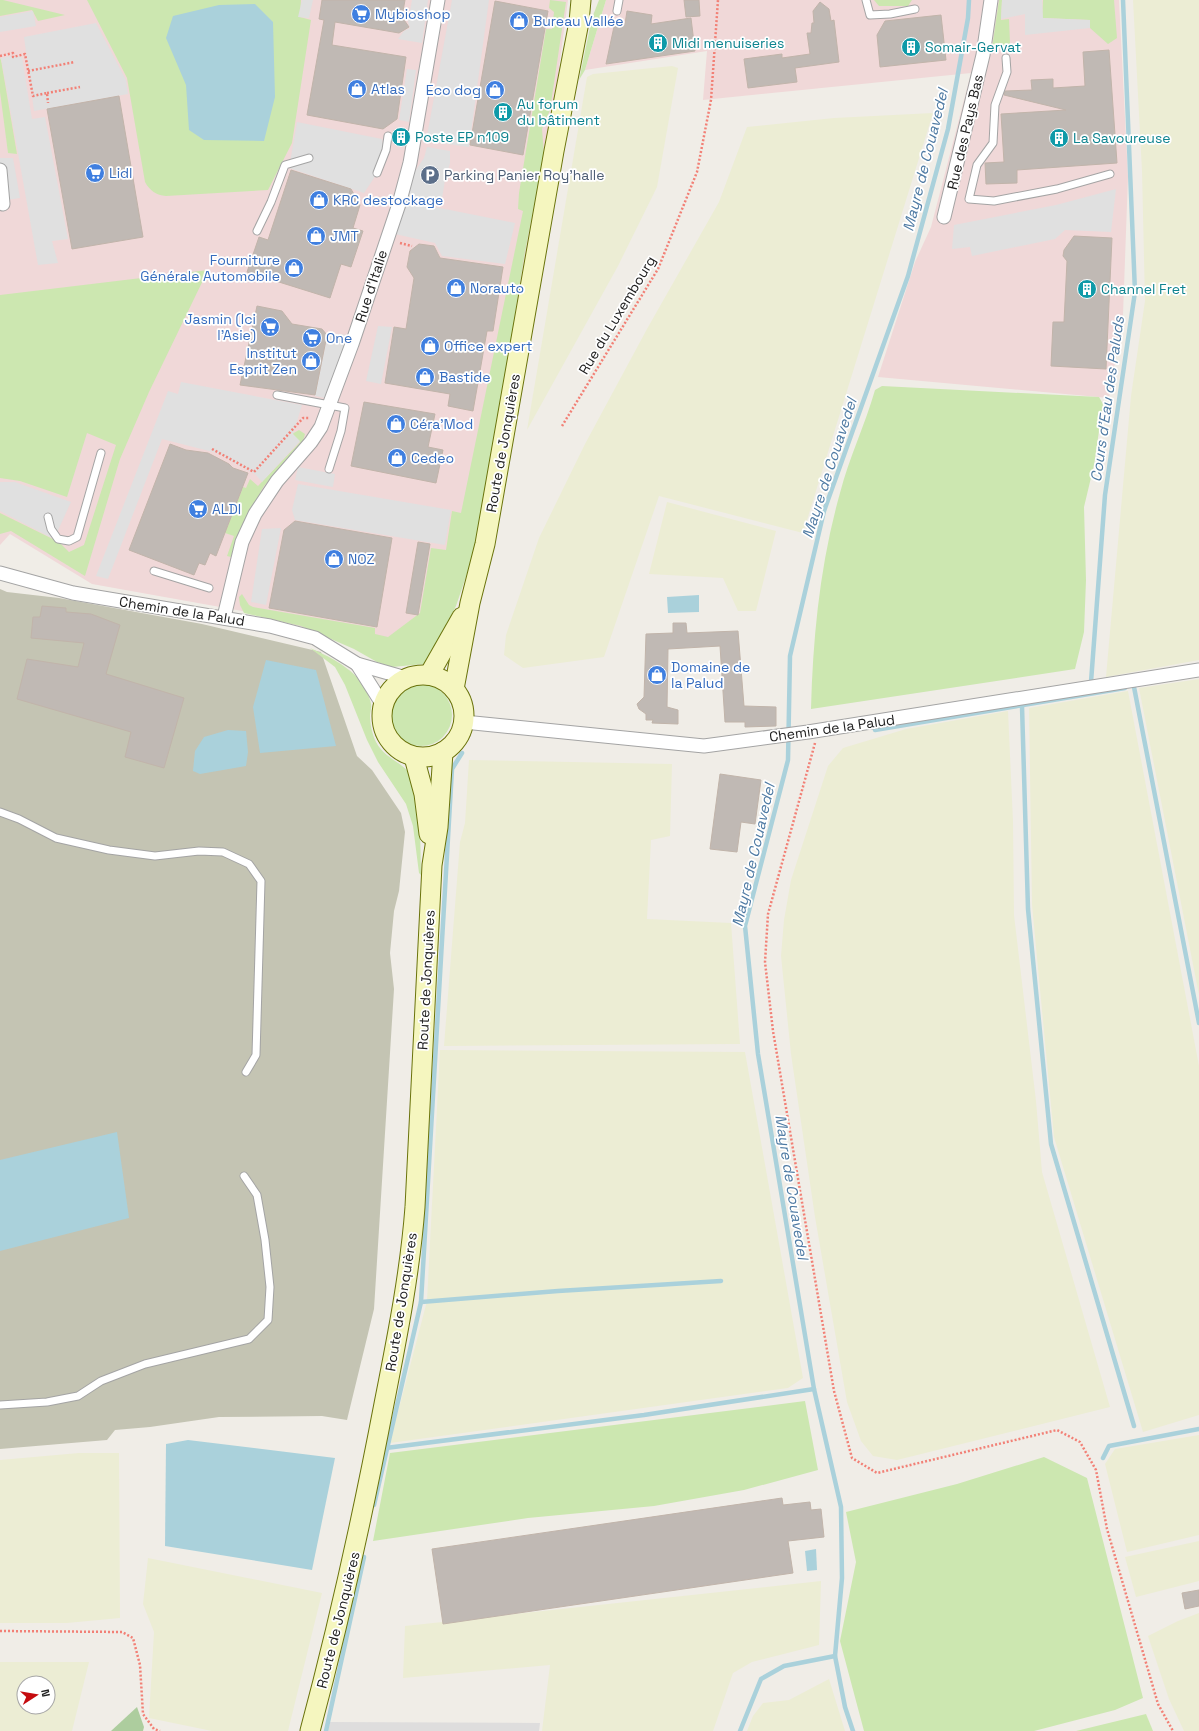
<svg xmlns="http://www.w3.org/2000/svg" width="1199" height="1731" font-family="'Space Grotesk',sans-serif">
<style>
.residential{fill:#dedddd}
.commercial{fill:#f0d8d8}
.construction{fill:#c4c4b3}
.farmland{fill:#ecedd4;fill-rule:evenodd}
.grass{fill:#cce7b0}
.forest{fill:#adcd9e}
.parking{fill:#e0e0e0}
.water{fill:#aad1db}
.lines{fill:none;stroke-linecap:round;stroke-linejoin:round}
.stream{stroke:#aad1db;stroke-width:4.5}
.building{fill:#c0b9b4;stroke:#c1b4aa}
.service-casing{stroke:#a4a4a4;stroke-width:9}
.minor-casing{stroke:#a4a4a4;stroke-width:15}
.secondary-casing{stroke:#6a730b;stroke-width:21}
.path{stroke:#f28076;stroke-width:2.5;stroke-dasharray:2 2;stroke-linecap:butt}
.service{stroke:#fff;stroke-width:7}
.minor{stroke:#fff;stroke-width:13}
.secondary{stroke:#f5f6bf;stroke-width:19}
.labels{text-anchor:middle;dominant-baseline:central;stroke-width:3.5;stroke-linejoin:round;paint-order:stroke}
.shop-label{font-size:14px;fill:#366cbe;stroke:#fff;text-anchor:start}
.culture-label{font-size:14px;fill:#0d838f;stroke:#fff;text-anchor:start}
.street-label{font-size:14px;fill:#202020;stroke:#fff}
.service-label{font-size:14px;fill:#4e5e75;stroke:#fff;text-anchor:start}
.water-label{font-size:15px;font-style:italic;fill:#4e7aa3;stroke:#fff}
</style>
<rect width="100%" height="100%" fill="#f0ede7"/>
<polygon class="residential" points="330,1722 540,1723 539,1731 328,1731"/>
<g class="commercial">
<polygon points="0,0 568,0 552,120 508,361 442,643 318,631 248,612 92,584 10,534 0,545"/>
<polygon points="606,0 1119,0 1128,177 1123,315 1109,398 878,377 915,262 931,227 971,73 703,100 707,51 585,70"/>
</g>
<polygon class="construction" points="0,589 7,592 59,598 202,624 321,652 357,756 372,770 401,813 405,832 399,891 394,911 390,953 394,989 374,1309 347,1420 322,1416 219,1417 150,1427 115,1430 107,1440 0,1449"/>
<g class="farmland">
<polygon points="1133,0 1199,0 1199,660 1106,677 1131,396 1145,301 1142,171"/>
<polygon points="672,66 678,68 657,187 618,266 527,430 587,77 593,74"/>
<polygon points="933,113 803,533 659,496 604,657 523,668 504,655 506,635 539,538 585,444 647,329 719,202 747,127 834,118"/>
<polygon points="667,502 776,531 756,611 738,611 723,578 649,574"/>
<polygon points="1199,679 1199,995 1139,688"/>
<polygon points="1128,691 1199,1066 1199,1415 1143,1432 1054,1137 1032,905 1029,708"/>
<polygon points="1008,711 1013,821 1014,915 1036,1101 1042,1172 1110,1407 897,1460 873,1456 861,1441 847,1402 815,1217 791,1054 781,956 784,920 791,880 828,766 843,748 906,729"/>
<polygon points="469,760 672,764 670,836 651,840 647,919 731,923 740,1044 444,1046 460,842 465,823"/>
<polygon points="440,1050 745,1052 803,1378 788,1388 390,1443 427,1301"/>
<polygon points="1199,1435 1199,1535 1127,1552 1105,1464 1115,1449"/>
<polygon points="79,1453 119,1453 120,1618 67,1623 0,1623 0,1460"/>
<polygon points="1199,1541 1199,1581 1136,1597 1125,1557"/>
<polygon points="148,1558 322,1593 288,1731 212,1731 149,1718 154,1632 143,1604"/>
<polygon points="821,1581 819,1645 752,1662 733,1673 713,1731 542,1731 550,1665 403,1678 405,1626"/>
<polygon points="1199,1613 1199,1731 1184,1731 1169,1699 1148,1636 1178,1621"/>
<path d="M 0,1662 L 89,1662 L 72,1731 L 0,1731 ZM 24,1683 L 48,1683 L 48,1707 L 24,1707 Z"/>
<polygon points="829,1679 845,1731 747,1731 753,1716 763,1703 789,1700"/>
</g>
<g class="grass">
<polygon points="0,0 3,0 65,15 38,21 32,10 0,16"/>
<path d="M 87,0 L 301,0 L 300,17 L 311,20 L 292,143 L 268,190 L 166,196 C 156,195 150,191 145,182 L 127,78 Z"/>
<polygon points="550,0 566,2 550,110 542,129 544,154 525,252 495,438 474,553 456,606 430,659 424,664 392,667 377,662 354,649 301,626 244,613 240,605 239,597 242,594 249,605 253,607 375,628 375,634 388,637 420,613 431,548 446,550 452,511 461,513 523,211 518,209 519,193 546,29 552,29 554,12 549,8"/>
<polygon points="599,0 606,0 585,70 579,80 592,18"/>
<polygon points="874,0 912,0 908,6 879,6"/>
<polygon points="999,0 1002,0 1001,20 1009,19 1010,43 1008,48 992,48"/>
<polygon points="1043,0 1114,0 1117,38 1108,44 1090,28 1090,20 1042,18"/>
<polygon points="0,58 1,60 17,154 8,153 0,92"/>
<polygon points="208,270 149,392 120,459 85,576 11,531 0,534 0,513 59,542 69,552 84,545 116,445 87,433 67,497 20,481 0,478 0,295"/>
<path d="M 882,386 L 1099,397 L 1103,404 L 1094,465 L 1084,507 L 1086,580 L 1084,632 L 1075,669 L 811,709 C 813,636 820,564 840,493 C 849,458 865,425 875,390 Z"/>
<polygon points="299,430 305,434 303,441 264,486 238,534 231,557 227,556 234,536 225,533 243,487 246,488 250,479 258,486 300,442 292,434"/>
<path d="M 310,648 C 333,658 363,673 370,700 C 372,705 371,710 370,715 C 370,724 372,734 376,742 C 384,758 401,761 411,775 L 420,824 L 421,875 L 419,873 L 413,826 L 406,804 L 378,762 L 367,740 L 345,685 L 335,667 Z"/>
<circle cx="421" cy="715" r="31"/>
<polygon points="805,1401 818,1470 744,1490 654,1506 528,1518 373,1541 390,1453"/>
<polygon points="1044,1457 1087,1478 1143,1698 1115,1710 1034,1731 864,1731 840,1641 856,1562 846,1512 957,1484"/>
<polygon points="1146,1714 1153,1731 1076,1731"/>
</g>
<polygon class="forest" points="137,1707 144,1727 143,1731 111,1731"/>
<g class="parking">
<polygon points="302,0 313,0 309,18 298,17"/>
<polygon points="412,0 428,0 422,43 398,39 404,31 410,28 408,22"/>
<polygon points="452,0 489,0 469,147 426,141"/>
<polygon points="1002,0 1042,0 1043,18 1090,20 1090,28 1025,35 1025,14 1001,19"/>
<polygon points="33,11 36,26 0,32 0,17"/>
<polygon points="96,23 126,80 128,94 34,111 24,37"/>
<polygon points="11,56 22,57 32,119 45,117 68,239 52,241 58,263 38,265 1,58"/>
<polygon points="407,69 416,70 409,122 399,120"/>
<polygon points="297,122 382,139 386,160 364,193 289,168"/>
<polygon points="427,147 450,151 450,163 445,180 441,205 408,199 407,196 413,174 424,158"/>
<polygon points="0,158 13,158 20,198 0,201"/>
<polygon points="1116,189 1111,232 1065,230 1055,239 972,256 970,247 952,249 954,225 1056,205"/>
<polygon points="405,201 515,223 505,264 442,256 435,243 395,234"/>
<polygon points="378,326 392,327 381,384 366,381"/>
<polygon points="328,333 348,335 325,398 315,396"/>
<polygon points="181,382 302,405 293,434 300,441 262,482 255,474 217,453 162,439 108,579 96,576 168,391 178,394"/>
<polygon points="298,467 335,474 333,487 295,480"/>
<polygon points="0,482 15,482 71,502 54,539 0,511"/>
<polygon points="298,484 451,510 445,545 295,520 292,510"/>
<polygon points="281,528 266,605 251,602 262,529"/>
</g>
<g class="water">
<polygon points="255,4 273,22 275,97 264,141 204,140 189,130 186,85 166,38 173,16 219,5"/>
<polygon points="699,595 699,612 668,613 667,597"/>
<polygon points="266,660 316,670 336,746 260,753 253,707"/>
<polygon points="228,730 246,731 248,752 246,766 200,774 193,771 195,751 204,737"/>
<polygon points="117,1132 129,1218 0,1251 0,1160"/>
<polygon points="188,1440 335,1458 312,1570 165,1546 166,1444"/>
<polygon points="816,1549 817,1570 807,1571 805,1551"/>
</g>
<g class="lines">
<g class="stream">
<polyline points="1091,682 1105,495 1135,292 1123,0"/>
<polyline points="1134,687 1199,1023"/>
<polyline points="1022,706 1028,909 1051,1144 1134,1426"/>
<polyline points="875,730 1125,688"/>
<polyline points="421,1302 558,1291 721,1281"/>
<polyline points="386,1448 644,1415 814,1389"/>
<polyline points="1103,1458 1109,1446 1199,1429"/>
<polyline points="374,1505 421,1302 452,769 462,753"/>
<polyline points="326,1731 364,1557"/>
<polyline points="740,1731 761,1679 784,1666 835,1656"/>
<polyline points="853,1731 845,1707 835,1656 842,1578 841,1507 814,1389 758,1054 745,926 788,760 790,656 824,511 908,276 948,129 968,18 969,0"/>
</g>
</g>
<g class="building">
<polygon points="322,0 405,0 402,17 409,27 399,33 335,22 332,45 406,57 397,119 383,129 307,115 324,20 319,19"/>
<polygon points="684,0 699,0 700,16 686,17"/>
<polygon points="495,1 548,11 523,155 470,145"/>
<polygon points="820,2 829,9 831,21 834,20 839,62 795,68 797,82 748,88 744,59 782,54 782,58 810,54 807,33 811,33 812,23 814,23 813,11"/>
<polygon points="627,11 652,15 651,24 691,18 695,51 606,64 615,22 625,24"/>
<polygon points="941,15 946,60 880,67 877,35 885,21"/>
<polygon points="1109,50 1117,163 1017,170 1017,183 986,184 985,163 1004,162 1001,114 1066,110 1004,95 1005,91 1032,90 1031,80 1053,79 1053,88 1085,86 1083,52"/>
<polygon points="119,96 143,237 72,249 47,109"/>
<polygon points="291,170 351,189 360,205 353,228 363,231 351,267 341,264 330,298 247,272 259,237 268,240"/>
<polygon points="1074,236 1112,238 1106,369 1051,366 1053,322 1064,322 1067,261 1063,256 1064,250"/>
<polygon points="419,244 434,246 440,258 503,267 493,331 487,331 473,411 448,406 450,394 385,383 394,327 406,329 414,278 407,267 410,251"/>
<polygon points="257,306 282,311 292,324 322,329 327,335 315,395 240,385"/>
<polygon points="364,402 435,414 428,447 443,450 436,483 351,466"/>
<polygon points="170,444 186,450 208,453 229,464 233,468 248,473 216,556 210,553 205,565 199,563 194,575 129,550"/>
<polygon points="295,521 392,538 377,627 269,608 284,530"/>
<polygon points="418,542 430,544 418,615 406,613"/>
<polygon points="42,606 66,608 66,612 91,614 120,625 106,674 184,698 164,768 125,757 131,732 17,699 27,659 78,667 84,643 31,638 33,617 40,617"/>
<polygon points="673,623 686,623 687,633 738,631 744,706 776,707 776,726 745,727 745,722 725,722 720,646 668,649 667,707 678,710 678,724 652,723 653,720 646,720 646,714 639,709 637,704 644,697 646,634 673,633"/>
<polygon points="720,774 761,780 755,824 741,822 737,852 710,849"/>
<polygon points="782,1498 783,1505 810,1502 811,1510 821,1509 824,1537 788,1541 793,1573 443,1624 432,1549"/>
<polygon points="1199,1590 1199,1606 1185,1609 1182,1593"/>
</g>
<g class="lines">
<defs>
<g id="service">
<polyline points="866,0 870,15 890,14 915,9"/>
<polyline points="617,11 619,0"/>
<polyline points="1006,58 1007,72 995,105 993,143 977,165 969,199 994,201 1057,189 1110,174"/>
<polyline points="377,173 386,150 388,136"/>
<polyline points="257,231 271,202 285,165 309,158"/>
<polyline points="277,395 345,408 341,431 329,469"/>
<polyline points="48,517 51,529 58,539 69,541 77,537 101,453"/>
<polyline points="154,571 209,588"/>
<polyline points="0,812 19,819 56,838 109,850 155,856 199,851 223,852 249,864 261,881 256,1055 246,1072"/>
<polyline points="0,1405 47,1402 78,1396 101,1381 145,1364 249,1339 268,1320 270,1287 265,1240 257,1195 244,1176"/>
</g>
<g id="minor">
<polyline points="0,170 3,204"/>
<polyline points="944,217 983,55 991,0"/>
<polyline points="0,573 73,593 270,626 315,638 357,664 406,678"/>
<polyline points="224,617 242,542 255,514 277,481 311,442 321,427 352,344 399,204 410,163 438,0"/>
<polyline points="357,664 383,705"/>
<polyline points="464,722 704,746 808,732 1199,670"/>
</g>
<g id="secondary">
<circle cx="423" cy="716" r="41"/>
<polyline points="429,675 462,617"/>
<polyline points="454,689 470,603 485,544 554,151 579,22 581,0"/>
<polyline points="414,757 424,794 429,834"/>
<path d="M 310,1731 C 339,1623 363,1514 384,1404 C 397,1338 410,1273 415,1207 L 432,865 L 438,827 L 443,752"/>
</g>
</defs>
<use href="#service" class="service-casing"/>
<use href="#minor" class="minor-casing"/>
<use href="#secondary" class="secondary-casing"/>
<g class="path">
<polyline points="0,56 13,53 13,57 25,54 33,96 47,93 48,103"/>
<polyline points="28,71 75,62"/>
<polyline points="47,93 80,87"/>
<polyline points="400,243 412,246"/>
<polyline points="562,426 658,269 697,172 711,100 718,0"/>
<polyline points="212,449 254,472 303,418 310,418"/>
<polyline points="815,743 768,914 765,962 773,1031 834,1391 852,1458 877,1473 1057,1430 1080,1442 1096,1470 1107,1529 1158,1704 1173,1731"/>
<polyline points="0,1631 122,1632 133,1638 140,1665 143,1714 154,1729 160,1731"/>
</g>
<use href="#service" class="service"/>
<use href="#minor" class="minor"/>
<use href="#secondary" class="secondary"/>
</g>
<defs>
<symbol id="supermarket-disc" viewBox="-11 -11 22 22"><circle r="9.5" fill="#3f7fe0" stroke="#fff"/><path d="M-6-5.5h2.5l.6 2H6L4.5 2H-2.5L-4.4-4H-6ZM-1.5 3.2a1.3 1.3 0 1 0 .1 0ZM3 3.2a1.3 1.3 0 1 0 .1 0Z" fill="#fff"/></symbol>
<symbol id="shop-disc" viewBox="-11 -11 22 22"><circle r="9.5" fill="#3f7fe0" stroke="#fff"/><path d="M-5-2.5h2.3a2.7 3.5 0 0 1 5.4 0H5L5.5 6h-11ZM-1.5-2.5h3a1.5 2.3 0 0 0-3 0Z" fill="#fff"/></symbol>
<symbol id="building-disc" viewBox="-11 -11 22 22"><circle r="9.5" fill="#0f9aa8" stroke="#fff"/><path d="M-4-6H4V6H1V3H-1V6H-4ZM-2.5-4.3h1.7v1.8h-1.7ZM.8-4.3h1.7v1.8H.8ZM-2.5-1h1.7V.8h-1.7ZM.8-1h1.7V.8H.8Z" fill="#fff"/></symbol>
<symbol id="parking-disc" viewBox="-11 -11 22 22"><circle r="9.5" fill="#5c6f8a" stroke="#fff"/><path d="M-3.5-5.5H1a3.5 3.5 0 0 1 0 7H-1V5.5H-3.5ZM-1-3.4V-.6H.8a1.4 1.4 0 0 0 0-2.8Z" fill="#fff"/></symbol>
</defs>
<g fill-rule="evenodd">
<use href="#supermarket-disc" x="350" y="3" width="22" height="22"/>
<use href="#shop-disc" x="508" y="10" width="22" height="22"/>
<use href="#building-disc" x="647" y="32" width="22" height="22"/>
<use href="#building-disc" x="900" y="36" width="22" height="22"/>
<use href="#shop-disc" x="346" y="78" width="22" height="22"/>
<use href="#shop-disc" x="484" y="79" width="22" height="22"/>
<use href="#building-disc" x="492" y="101" width="22" height="22"/>
<use href="#building-disc" x="390" y="126" width="22" height="22"/>
<use href="#building-disc" x="1048" y="127" width="22" height="22"/>
<use href="#supermarket-disc" x="84" y="162" width="22" height="22"/>
<use href="#parking-disc" x="419" y="164" width="22" height="22"/>
<use href="#shop-disc" x="308" y="189" width="22" height="22"/>
<use href="#shop-disc" x="305" y="225" width="22" height="22"/>
<use href="#shop-disc" x="283" y="257" width="22" height="22"/>
<use href="#shop-disc" x="445" y="277" width="22" height="22"/>
<use href="#building-disc" x="1076" y="278" width="22" height="22"/>
<use href="#supermarket-disc" x="259" y="316" width="22" height="22"/>
<use href="#supermarket-disc" x="301" y="327" width="22" height="22"/>
<use href="#shop-disc" x="419" y="335" width="22" height="22"/>
<use href="#shop-disc" x="300" y="350" width="22" height="22"/>
<use href="#shop-disc" x="414" y="366" width="22" height="22"/>
<use href="#shop-disc" x="385" y="413" width="22" height="22"/>
<use href="#shop-disc" x="386" y="447" width="22" height="22"/>
<use href="#supermarket-disc" x="187" y="498" width="22" height="22"/>
<use href="#shop-disc" x="323" y="548" width="22" height="22"/>
<use href="#shop-disc" x="646" y="664" width="22" height="22"/>
</g>
<g class="labels">
<g class="shop-label">
<text x="375" y="14">Mybioshop</text>
<text x="533" y="21">Bureau Vallée</text>
<text x="371" y="89">Atlas</text>
<text x="481" y="90" text-anchor="end">Eco dog</text>
<text x="109" y="173">Lidl</text>
<text x="333" y="200">KRC destockage</text>
<text x="330" y="236">JMT</text>
<text x="280" y="260" text-anchor="end">Fourniture<tspan x="280" dy="16">Générale Automobile</tspan></text>
<text x="470" y="288">Norauto</text>
<text x="256" y="319" text-anchor="end">Jasmin (Ici<tspan x="256" dy="16">l'Asie)</tspan></text>
<text x="326" y="338">One</text>
<text x="444" y="346">Office expert</text>
<text x="297" y="353" text-anchor="end">Institut<tspan x="297" dy="16">Esprit Zen</tspan></text>
<text x="439" y="377">Bastide</text>
<text x="410" y="424">Céra'Mod</text>
<text x="411" y="458">Cedeo</text>
<text x="212" y="509">ALDI</text>
<text x="348" y="559">NOZ</text>
<text x="671" y="667">Domaine de<tspan x="671" dy="16">la Palud</tspan></text>
</g>
<g class="culture-label">
<text x="672" y="43">Midi menuiseries</text>
<text x="925" y="47">Somair-Gervat</text>
<text x="517" y="104">Au forum<tspan x="517" dy="16">du bâtiment</tspan></text>
<text x="415" y="137">Poste EP n109</text>
<text x="1073" y="138">La Savoureuse</text>
<text x="1101" y="289">Channel Fret</text>
</g>
<g class="street-label">
<text transform="translate(965 132) rotate(-77)">Rue des Pays Bas</text>
<text transform="translate(371 286) rotate(-72)">Rue d'Italie</text>
<text transform="translate(617 315) rotate(-59)">Rue du Luxembourg</text>
<text transform="translate(503 443) rotate(-80)">Route de Jonquières</text>
<text transform="translate(182 611) rotate(9)">Chemin de la Palud</text>
<text transform="translate(832 728) rotate(-8)">Chemin de la Palud</text>
<text transform="translate(426 980) rotate(-87)">Route de Jonquières</text>
<text transform="translate(401 1302) rotate(-81)">Route de Jonquières</text>
<text transform="translate(338 1620) rotate(-76)">Route de Jonquières</text>
</g>
<g class="service-label">
<text x="444" y="175">Parking Panier Roy'halle</text>
</g>
<g class="water-label">
<text transform="translate(925 160) rotate(-76)">Mayre de Couavedel</text>
<text transform="translate(1107 399) rotate(-82)">Cours d'Eau des Paluds</text>
<text transform="translate(829 468) rotate(-72)">Mayre de Couavedel</text>
<text transform="translate(753 855) rotate(-77)">Mayre de Couavedel</text>
<text transform="translate(792 1187) rotate(81)">Mayre de Couavedel</text>
</g>
</g>
<g transform="translate(36 1695) rotate(78)"><circle r="19" fill="#ffffff" stroke="#a6a6a6"/>
<path d="M0-3L7 15L0 10L-7 15Z" fill="#c50b0f"/>
<text y="-6" font-size="11" font-weight="bold" text-anchor="middle" fill="#202020">N</text>
</g>
</svg>
